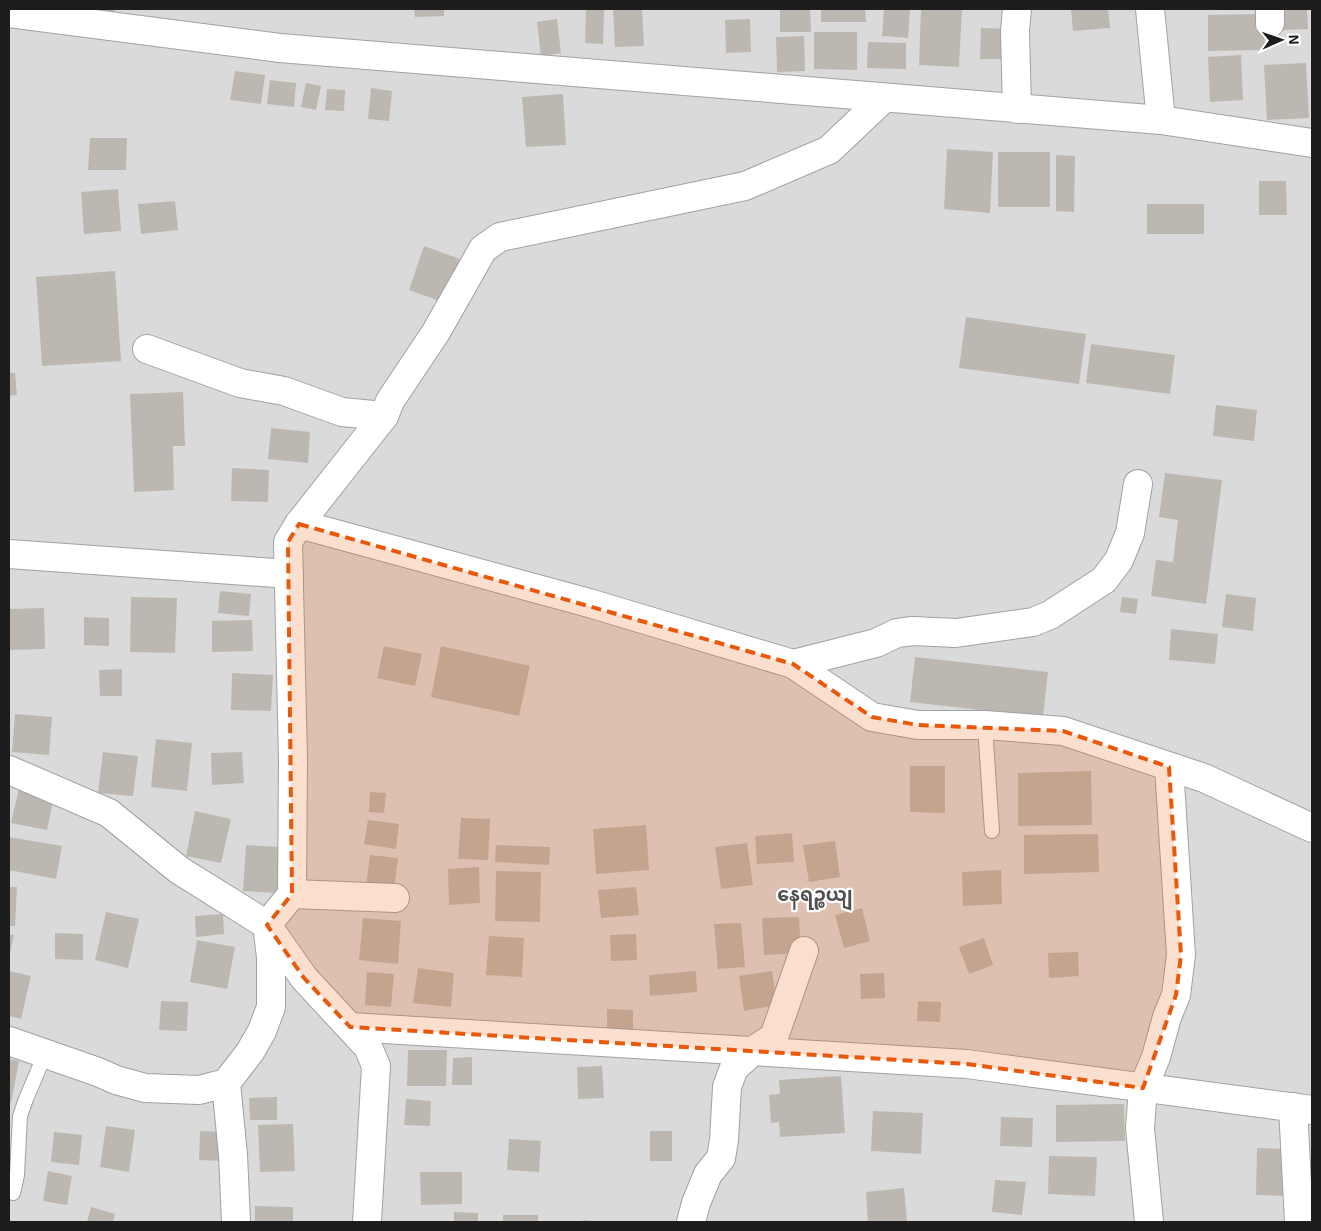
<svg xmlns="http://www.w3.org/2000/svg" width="1321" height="1231" font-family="'Exo 2','Noto Sans Myanmar',sans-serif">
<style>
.residential{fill:#dbdada}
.building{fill:#bdb7b1}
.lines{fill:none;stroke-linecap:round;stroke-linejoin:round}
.service-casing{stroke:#a1a1a1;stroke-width:16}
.minor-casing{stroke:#a1a1a1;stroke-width:30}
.service{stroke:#fff;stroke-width:14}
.minor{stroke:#fff;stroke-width:28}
.marked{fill:#e8590c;fill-opacity:0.2;stroke:#e8590c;stroke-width:4;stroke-dasharray:10 6;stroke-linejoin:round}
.labels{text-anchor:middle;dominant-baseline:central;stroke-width:4.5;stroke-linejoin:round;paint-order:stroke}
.quarter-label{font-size:19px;font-weight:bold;fill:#505050;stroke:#fff}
</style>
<rect width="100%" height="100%" fill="#edebe4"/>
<rect class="residential" x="9" y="9" width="1303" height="1213"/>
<g class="building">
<polygon points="68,9 115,9 114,16"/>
<polygon points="414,9 444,9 444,16 415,17"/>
<polygon points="586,9 604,9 603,44 585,43"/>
<polygon points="613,9 642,9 644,46 615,47"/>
<polygon points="780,9 810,9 811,32 780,32"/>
<polygon points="821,9 865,9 866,22 821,22"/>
<polygon points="884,9 910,9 908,38 882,36"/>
<polygon points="921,9 962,9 959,67 919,65"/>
<polygon points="1071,9 1108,9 1110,28 1073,31"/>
<polygon points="1280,9 1307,9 1308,29 1281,30"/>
<polygon points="1264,14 1265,50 1208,51 1208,15"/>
<polygon points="557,19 561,53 541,56 537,22"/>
<polygon points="750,19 751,52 726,53 725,20"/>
<polygon points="981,28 1013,29 1012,59 980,59"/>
<polygon points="814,32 857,32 857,70 814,69"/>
<polygon points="804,36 805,71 777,72 776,37"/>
<polygon points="868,42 906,43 906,69 867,68"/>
<polygon points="1241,55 1243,100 1210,102 1208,57"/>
<polygon points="1306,63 1309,118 1267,120 1264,65"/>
<polygon points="235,71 265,75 261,104 230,100"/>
<polygon points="270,80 296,83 294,107 267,104"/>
<polygon points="306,83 321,86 316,110 301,107"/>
<polygon points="371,88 392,91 389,121 368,119"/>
<polygon points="327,89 345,90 344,111 325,110"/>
<polygon points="563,94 566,145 526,147 522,97"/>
<polygon points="90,138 127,138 126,170 88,170"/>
<polygon points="947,149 993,152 990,213 944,209"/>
<rect x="998" y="152" width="52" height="55"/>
<polygon points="1056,155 1075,156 1074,212 1056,211"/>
<polygon points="1259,181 1286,181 1287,215 1259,215"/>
<polygon points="118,189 121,231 84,234 81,192"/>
<polygon points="175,201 178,230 141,234 138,204"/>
<rect x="1147" y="204" width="57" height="30"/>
<polygon points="424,246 460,259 445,303 409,290"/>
<polygon points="115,271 121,361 42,366 36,277"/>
<polygon points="966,317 1086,334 1079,384 959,368"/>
<polygon points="1091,344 1175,355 1170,394 1086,383"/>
<polygon points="9,373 15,373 17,395 9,396"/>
<polygon points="183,392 185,446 173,446 174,490 134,492 130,394"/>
<polygon points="1216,405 1257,410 1254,441 1213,436"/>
<polygon points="271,428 310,432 308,463 268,459"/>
<polygon points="232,468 269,470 268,502 231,501"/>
<polygon points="1165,473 1222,480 1206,604 1151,596 1156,560 1173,562 1178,520 1159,517"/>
<polygon points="220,591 251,594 249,616 218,613"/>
<polygon points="1226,594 1256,598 1253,631 1222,627"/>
<polygon points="131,597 177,598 175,653 130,652"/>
<polygon points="1122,597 1138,599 1136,614 1120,612"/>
<polygon points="44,608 45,649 9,650 9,609"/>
<polygon points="84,617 109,618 109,646 84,645"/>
<polygon points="252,620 253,651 212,652 212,621"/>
<polygon points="1171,629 1218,634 1215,664 1169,660"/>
<polygon points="384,646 422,654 415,686 377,678"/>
<polygon points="441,646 530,666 519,716 431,697"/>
<polygon points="915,657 1048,672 1043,717 910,702"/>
<polygon points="122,669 122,696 100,696 99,670"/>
<polygon points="232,673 273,675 271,711 231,710"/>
<polygon points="15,714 52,717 49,755 12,752"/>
<polygon points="156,739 192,743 187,791 151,787"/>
<polygon points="103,752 138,756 133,796 98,793"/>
<polygon points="242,752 244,783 212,785 211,753"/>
<polygon points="910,766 945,766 945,813 910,812"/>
<polygon points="1091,771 1092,825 1018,826 1018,773"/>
<polygon points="19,788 54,796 47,830 11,823"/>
<polygon points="370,792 386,793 384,813 369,812"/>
<polygon points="195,811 231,819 221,863 186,856"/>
<polygon points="461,818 490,819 488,860 458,859"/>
<polygon points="368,820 399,824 396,849 364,844"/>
<polygon points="646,825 649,870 596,874 593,829"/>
<polygon points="792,833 794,862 757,864 755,836"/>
<polygon points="1098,834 1099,872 1024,874 1024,835"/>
<polygon points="9,837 62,846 56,879 9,870"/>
<polygon points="835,841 840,877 809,882 803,845"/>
<polygon points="747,843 753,885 721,889 715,847"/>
<polygon points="246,845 280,847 277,893 243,891"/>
<polygon points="496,845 550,847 549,865 495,862"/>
<polygon points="370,855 398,858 394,889 366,886"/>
<polygon points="479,867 480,903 449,905 448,869"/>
<polygon points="1001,870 1002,904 963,906 962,872"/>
<polygon points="496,871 541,872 540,922 495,921"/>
<polygon points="9,887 17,887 15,926 9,926"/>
<polygon points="636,887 639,915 601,918 598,890"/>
<polygon points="862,908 870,941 844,948 835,915"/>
<polygon points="106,912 139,919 128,968 95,960"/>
<polygon points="223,914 224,934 196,937 195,916"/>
<polygon points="799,917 801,953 764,955 762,918"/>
<polygon points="363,918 401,921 398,964 359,960"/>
<polygon points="741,923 745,967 718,969 714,924"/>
<polygon points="55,933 83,934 83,960 55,959"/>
<polygon points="9,934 14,935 10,954 9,954"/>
<polygon points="636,934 637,960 611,961 610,935"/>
<polygon points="489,936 524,938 522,977 486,975"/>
<polygon points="984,938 993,965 969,974 959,947"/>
<polygon points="197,940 235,947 227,989 190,982"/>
<polygon points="1078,952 1079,976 1049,978 1048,953"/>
<polygon points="418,968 454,973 451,1007 413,1003"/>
<polygon points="9,971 31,976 21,1019 9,1016"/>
<polygon points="696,971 697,992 650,996 649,975"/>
<polygon points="772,971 777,1005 744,1011 739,976"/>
<polygon points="367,972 394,974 391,1007 365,1005"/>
<polygon points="884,973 885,998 861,999 860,974"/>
<polygon points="161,1001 188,1002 187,1031 159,1030"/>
<polygon points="918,1001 941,1002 940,1022 917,1021"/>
<polygon points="607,1009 633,1010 633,1034 607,1034"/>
<polygon points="408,1050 447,1050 446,1086 407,1086"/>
<polygon points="472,1057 472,1085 452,1085 453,1058"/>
<polygon points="9,1059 19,1061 11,1103 9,1102"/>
<polygon points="602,1066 604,1098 578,1099 577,1067"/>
<polygon points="841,1076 845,1133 780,1137 779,1122 771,1123 769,1095 780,1094 779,1080"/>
<polygon points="277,1097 277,1120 250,1120 249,1098"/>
<polygon points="406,1099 431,1101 430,1126 404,1125"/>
<polygon points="1124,1104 1125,1141 1056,1142 1056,1105"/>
<polygon points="873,1111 923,1113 921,1154 871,1151"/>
<polygon points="1001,1117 1033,1118 1032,1147 1000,1146"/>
<polygon points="293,1124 295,1171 260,1172 258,1125"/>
<polygon points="106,1126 135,1130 129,1172 100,1167"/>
<polygon points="200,1131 224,1132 223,1161 199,1160"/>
<rect x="650" y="1131" width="22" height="30"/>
<polygon points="54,1132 82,1135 79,1165 51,1162"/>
<polygon points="509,1139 541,1141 539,1172 507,1170"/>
<polygon points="1257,1148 1291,1149 1291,1196 1256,1195"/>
<polygon points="1049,1156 1097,1157 1095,1196 1048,1194"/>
<polygon points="48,1171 72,1176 67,1205 43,1201"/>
<polygon points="420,1172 462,1172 462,1204 421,1205"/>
<polygon points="995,1180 1026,1182 1022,1215 992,1212"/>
<polygon points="904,1188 907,1222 868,1222 866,1192"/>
<polygon points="255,1206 293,1207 293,1222 255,1222"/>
<polygon points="91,1207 115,1214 113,1222 87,1222"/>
<polygon points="454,1212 478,1213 478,1222 454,1222"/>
<rect x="503" y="1215" width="35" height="7"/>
<polygon points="583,1220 596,1221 596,1222 583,1222"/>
</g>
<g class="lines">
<defs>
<g id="service">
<polyline points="985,725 992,831"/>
<polyline points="13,1193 17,1175 20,1116 26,1099 45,1054"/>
</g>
<g id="minor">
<polyline points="1150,9 1161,120"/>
<polyline points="1270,9 1270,23"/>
<polyline points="9,13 280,48 1161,120 1312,143"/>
<polyline points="1017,109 1015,31 1017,9"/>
<polyline points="147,349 240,383 284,391 342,412 384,416"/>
<polyline points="299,524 589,603 793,664 872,717 918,725 985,725 1063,731 1204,778 1312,828"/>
<polyline points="9,554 289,574"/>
<polyline points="793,664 876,643 897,633 913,631 956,633 1033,622 1050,615 1104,580 1119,560 1130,533 1138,484"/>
<polyline points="9,770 109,813 179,870 267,925 271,957 271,1007 262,1031 250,1052 226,1083 199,1090 145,1088 116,1080 98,1072 9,1041"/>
<polyline points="292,894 395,898"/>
<polyline points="350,1027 967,1064 1312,1110"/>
<polyline points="226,1083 233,1155 236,1222"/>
<polyline points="1293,1107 1299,1222"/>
<polyline points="367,1222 376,1066 368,1047 304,978 267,925 292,894 293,760 288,542 299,524 384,416 390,401 436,332 483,249 500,237 745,186 829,150 884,98"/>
<polyline points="691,1222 696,1203 708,1174 721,1158 724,1140 727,1087 734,1068 754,1050 774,1037 804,951"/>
<polyline points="1149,1222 1140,1128 1143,1088 1156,1057 1167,1017 1176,995 1181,955 1169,767"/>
</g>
</defs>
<use href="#service" class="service-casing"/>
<use href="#minor" class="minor-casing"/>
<use href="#service" class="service"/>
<use href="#minor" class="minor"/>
</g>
<path class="marked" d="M 299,524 L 793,664 L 872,717 L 918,725 L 1063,731 L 1169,767 L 1181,955 L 1176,995 L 1143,1088 L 967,1064 L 350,1027 L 304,978 L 267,925 L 292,894 L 288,542 Z"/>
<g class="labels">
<g class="quarter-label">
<text x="815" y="893">နေရဉ္စယျ</text>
</g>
</g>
<rect width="1321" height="1231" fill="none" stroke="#1d1d1d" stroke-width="20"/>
<g transform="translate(1281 40) rotate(88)" stroke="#ffffff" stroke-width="4" paint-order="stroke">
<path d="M0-4L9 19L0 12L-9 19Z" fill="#1d1d1d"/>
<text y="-8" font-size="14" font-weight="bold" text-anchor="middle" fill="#1d1d1d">N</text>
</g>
</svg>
